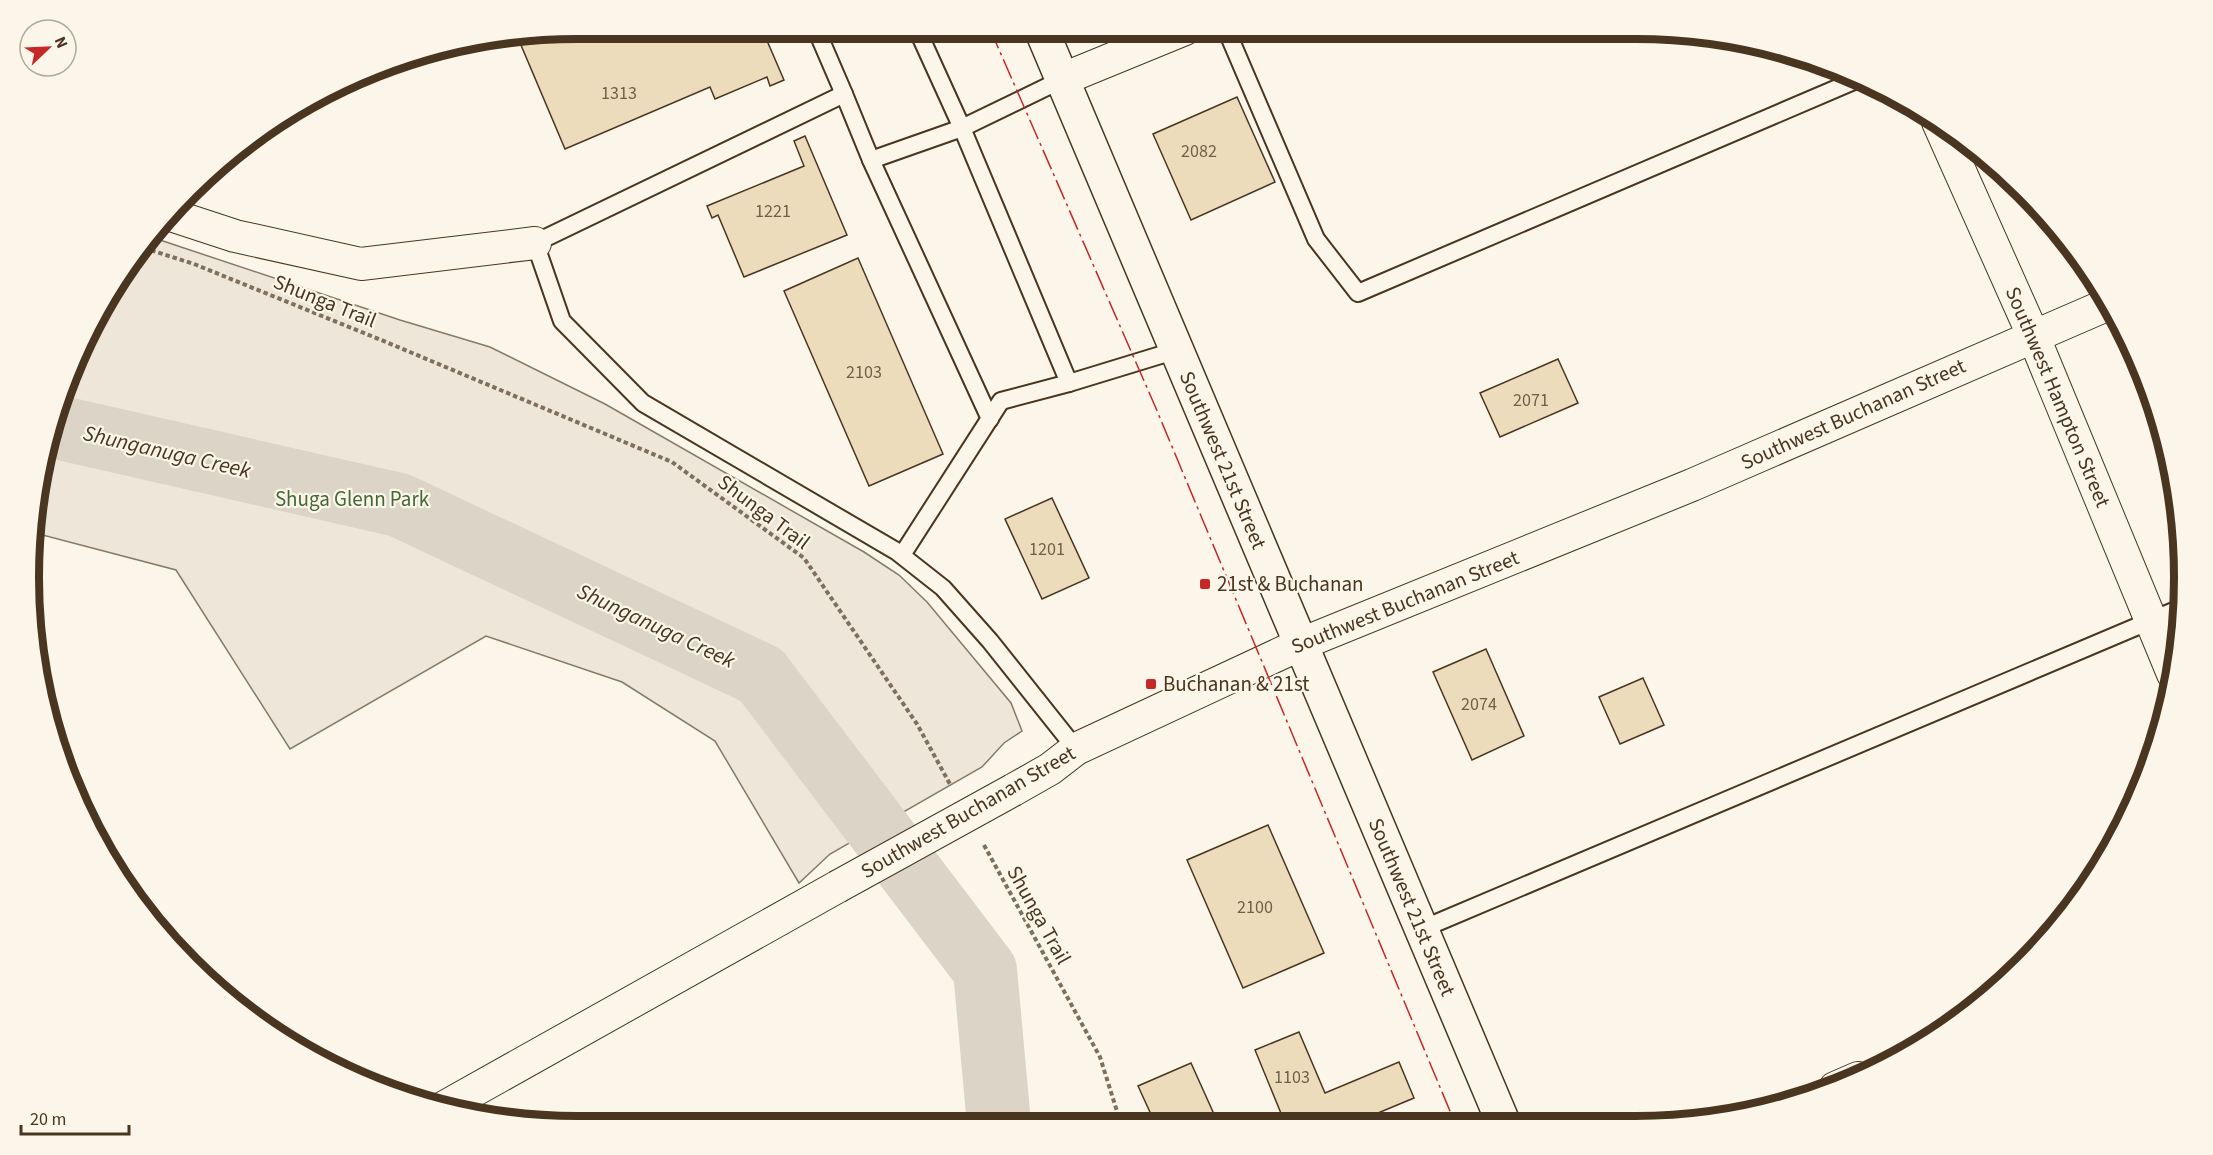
<svg xmlns="http://www.w3.org/2000/svg" width="2213" height="1155" font-family="'Source Sans 3',sans-serif">
<style>
.green{fill:#ede6d9;stroke:#887966;stroke-width:1.5}
.lines{fill:none;stroke-linecap:round;stroke-linejoin:round}
.river{stroke:#dcd4c6;stroke-width:64}
.building{fill:#ecdcbc;stroke:#4a3520;stroke-width:1.5}
.service-casing{stroke:#4a3520;stroke-width:20}
.minor-casing{stroke:#4a3520;stroke-width:34}
.secondary-casing{stroke:#4a3520;stroke-width:36}
.path{stroke:#7f6f5c;stroke-width:4;stroke-dasharray:4.5 3;stroke-linecap:butt}
.service{stroke:#fbf6e9;stroke-width:16}
.minor{stroke:#fbf6e9;stroke-width:32}
.secondary{stroke:#fbf6e9;stroke-width:33}
.minor-bridge-casing{stroke:#4a3520;stroke-width:34;stroke-linecap:butt}
.minor-bridge{stroke:#fbf6e9;stroke-width:32}
.power{stroke:#c62828;stroke-width:1.5;stroke-dasharray:21 4.5 3 4.5;stroke-linecap:butt}
.poi-dot{fill:#c62828;stroke:#fbf6e9;stroke-width:2}
.labels{text-anchor:middle;dominant-baseline:central;stroke-width:4.5;stroke-linejoin:round;paint-order:stroke}
.number-label{font-size:18px;fill:#725f47}
.street-label{font-size:21px;fill:#4a3520;stroke:#fbf6e9}
.park-label{font-size:21px;fill:#436837;stroke:#fbf6e9}
.poi-label{font-size:21px;fill:#4a3520;stroke:#fbf6e9;text-anchor:start}
.water-label{font-size:22px;font-style:italic;fill:#4a3520;stroke:#fbf6e9}
.rim{fill:none;stroke:#4a3520;stroke-width:8}
</style>
<rect width="100%" height="100%" fill="#fbf6e9"/>
<polygon class="green" points="154,238 400,320 490,347 605,404 864,552 899,575 927,602 1011,703 1022,731 1004,743 982,767 830,854 799,883 715,741 622,682 486,636 290,749 176,570 31,532 47,436 121,273"/>
<g class="lines">
<polyline class="river" points="52,426 399,505 761,675 985,970 999,1124"/>
</g>
<g class="building">
<polygon points="578,28 762,29 784,80 770,86 767,77 715,99 710,87 565,149 518,38"/>
<polygon points="1237,97 1275,182 1191,220 1153,134"/>
<polygon points="805,136 847,235 744,277 718,215 712,218 707,206 804,166 794,141"/>
<polygon points="858,258 943,454 869,486 784,291"/>
<polygon points="1558,359 1578,403 1500,437 1480,393"/>
<polygon points="1052,498 1089,578 1042,599 1005,519"/>
<polygon points="1486,649 1524,736 1472,760 1433,672"/>
<polygon points="1643,678 1664,725 1620,744 1599,697"/>
<polygon points="1268,825 1324,953 1243,988 1187,860"/>
<polygon points="1299,1032 1325,1093 1399,1062 1414,1098 1354,1123 1285,1123 1255,1050"/>
<polygon points="1191,1063 1218,1123 1155,1123 1138,1086"/>
</g>
<g class="lines">
<defs>
<g id="service">
<polyline points="816,29 844,94"/>
<polyline points="917,29 962,128 1063,79"/>
<polyline points="1226,29 1316,239 1358,293 1861,78"/>
<polyline points="871,160 990,419"/>
<polyline points="902,555 1001,401 1069,383"/>
<polyline points="1076,749 990,641 943,588 896,551 643,403 562,321 535,243 844,94 871,160 962,128 1069,383 1177,350"/>
<polyline points="1422,929 2183,607"/>
</g>
<g id="minor">
<polyline points="1063,79 1185,29"/>
<polyline points="1938,122 2033,335 2173,674"/>
<polyline points="174,216 235,236 361,264 535,243"/>
<polyline points="1013,790 1050,769 1076,749 1301,644 1692,485 2111,303"/>
<polyline points="1835,1088 1858,1078"/>
<polyline points="441,1109 837,887"/>
</g>
<polyline id="secondary" points="1041,29 1503,1122"/>
</defs>
<use href="#service" class="service-casing"/>
<use href="#minor" class="minor-casing"/>
<use href="#secondary" class="secondary-casing"/>
<g class="path">
<polyline points="144,248 194,264 386,342 672,462 804,558 917,724 951,786"/>
<polyline points="984,845 1100,1057 1121,1124"/>
</g>
<use href="#service" class="service"/>
<use href="#minor" class="minor"/>
<use href="#secondary" class="secondary"/>
<defs>
<polyline id="minor-bridge" points="837,887 1013,790"/>
</defs>
<use href="#minor-bridge" class="minor-bridge-casing"/>
<use href="#minor-bridge" class="minor-bridge"/>
<polyline class="power" points="990,29 1155,406 1455,1123"/>
</g>
<g class="poi-dot">
<rect x="1199" y="578" width="12" height="12" rx="3"/>
<rect x="1145" y="678" width="12" height="12" rx="3"/>
</g>
<g class="labels">
<g class="number-label">
<text x="619" y="93">1313</text>
<text x="1199" y="151">2082</text>
<text x="773" y="211">1221</text>
<text x="864" y="372">2103</text>
<text x="1531" y="400">2071</text>
<text x="1047" y="549">1201</text>
<text x="1479" y="704">2074</text>
<text x="1255" y="907">2100</text>
<text x="1292" y="1077">1103</text>
</g>
<g class="street-label">
<text transform="translate(325 301) rotate(22)">Shunga Trail</text>
<text transform="translate(2058 397) rotate(67)">Southwest Hampton Street</text>
<text transform="translate(1853 414) rotate(-24)">Southwest Buchanan Street</text>
<text transform="translate(1223 460) rotate(67)">Southwest 21st Street</text>
<text transform="translate(764 512) rotate(37)">Shunga Trail</text>
<text transform="translate(1405 602) rotate(-22)">Southwest Buchanan Street</text>
<text transform="translate(968 812) rotate(-30)">Southwest Buchanan Street</text>
<text transform="translate(1412 907) rotate(67)">Southwest 21st Street</text>
<text transform="translate(1039 915) rotate(61)">Shunga Trail</text>
</g>
<g class="park-label">
<text x="352" y="499">Shuga Glenn Park</text>
</g>
<g class="poi-label">
<text x="1217" y="584">21st &amp; Buchanan</text>
<text x="1163" y="684">Buchanan &amp; 21st</text>
</g>
<g class="water-label">
<text transform="translate(167 452) rotate(13)">Shunganuga Creek</text>
<text transform="translate(656 626) rotate(25)">Shunganuga Creek</text>
</g>
</g>
<path d="M0 0H2213V1155H0ZM577 39H1636A538 538 0 0 1 2174 577V578A538 538 0 0 1 1636 1116H577A538 538 0 0 1 39 578V577A538 538 0 0 1 577 39Z" fill="#fbf6e9" fill-rule="evenodd"/>
<path class="rim" d="M577 39H1636A538 538 0 0 1 2174 577V578A538 538 0 0 1 1636 1116H577A538 538 0 0 1 39 578V577A538 538 0 0 1 577 39Z"/>
<g transform="translate(48 48) rotate(67)"><circle r="28" fill="#fbf6e9" stroke="#b4a999" stroke-width="1.5"/>
<path d="M0-4.5L10 22L0 15L-10 22Z" fill="#c62828"/>
<text y="-9" font-size="16" font-weight="bold" text-anchor="middle" fill="#4a3520">N</text>
</g>
<path d="M21 1125v9h108v-9" fill="none" stroke="#4a3520" stroke-width="3"/>
<text x="30" y="1125" font-size="18" fill="#4a3520" stroke="#fbf6e9" stroke-width="4.5" paint-order="stroke">20 m</text>
</svg>
